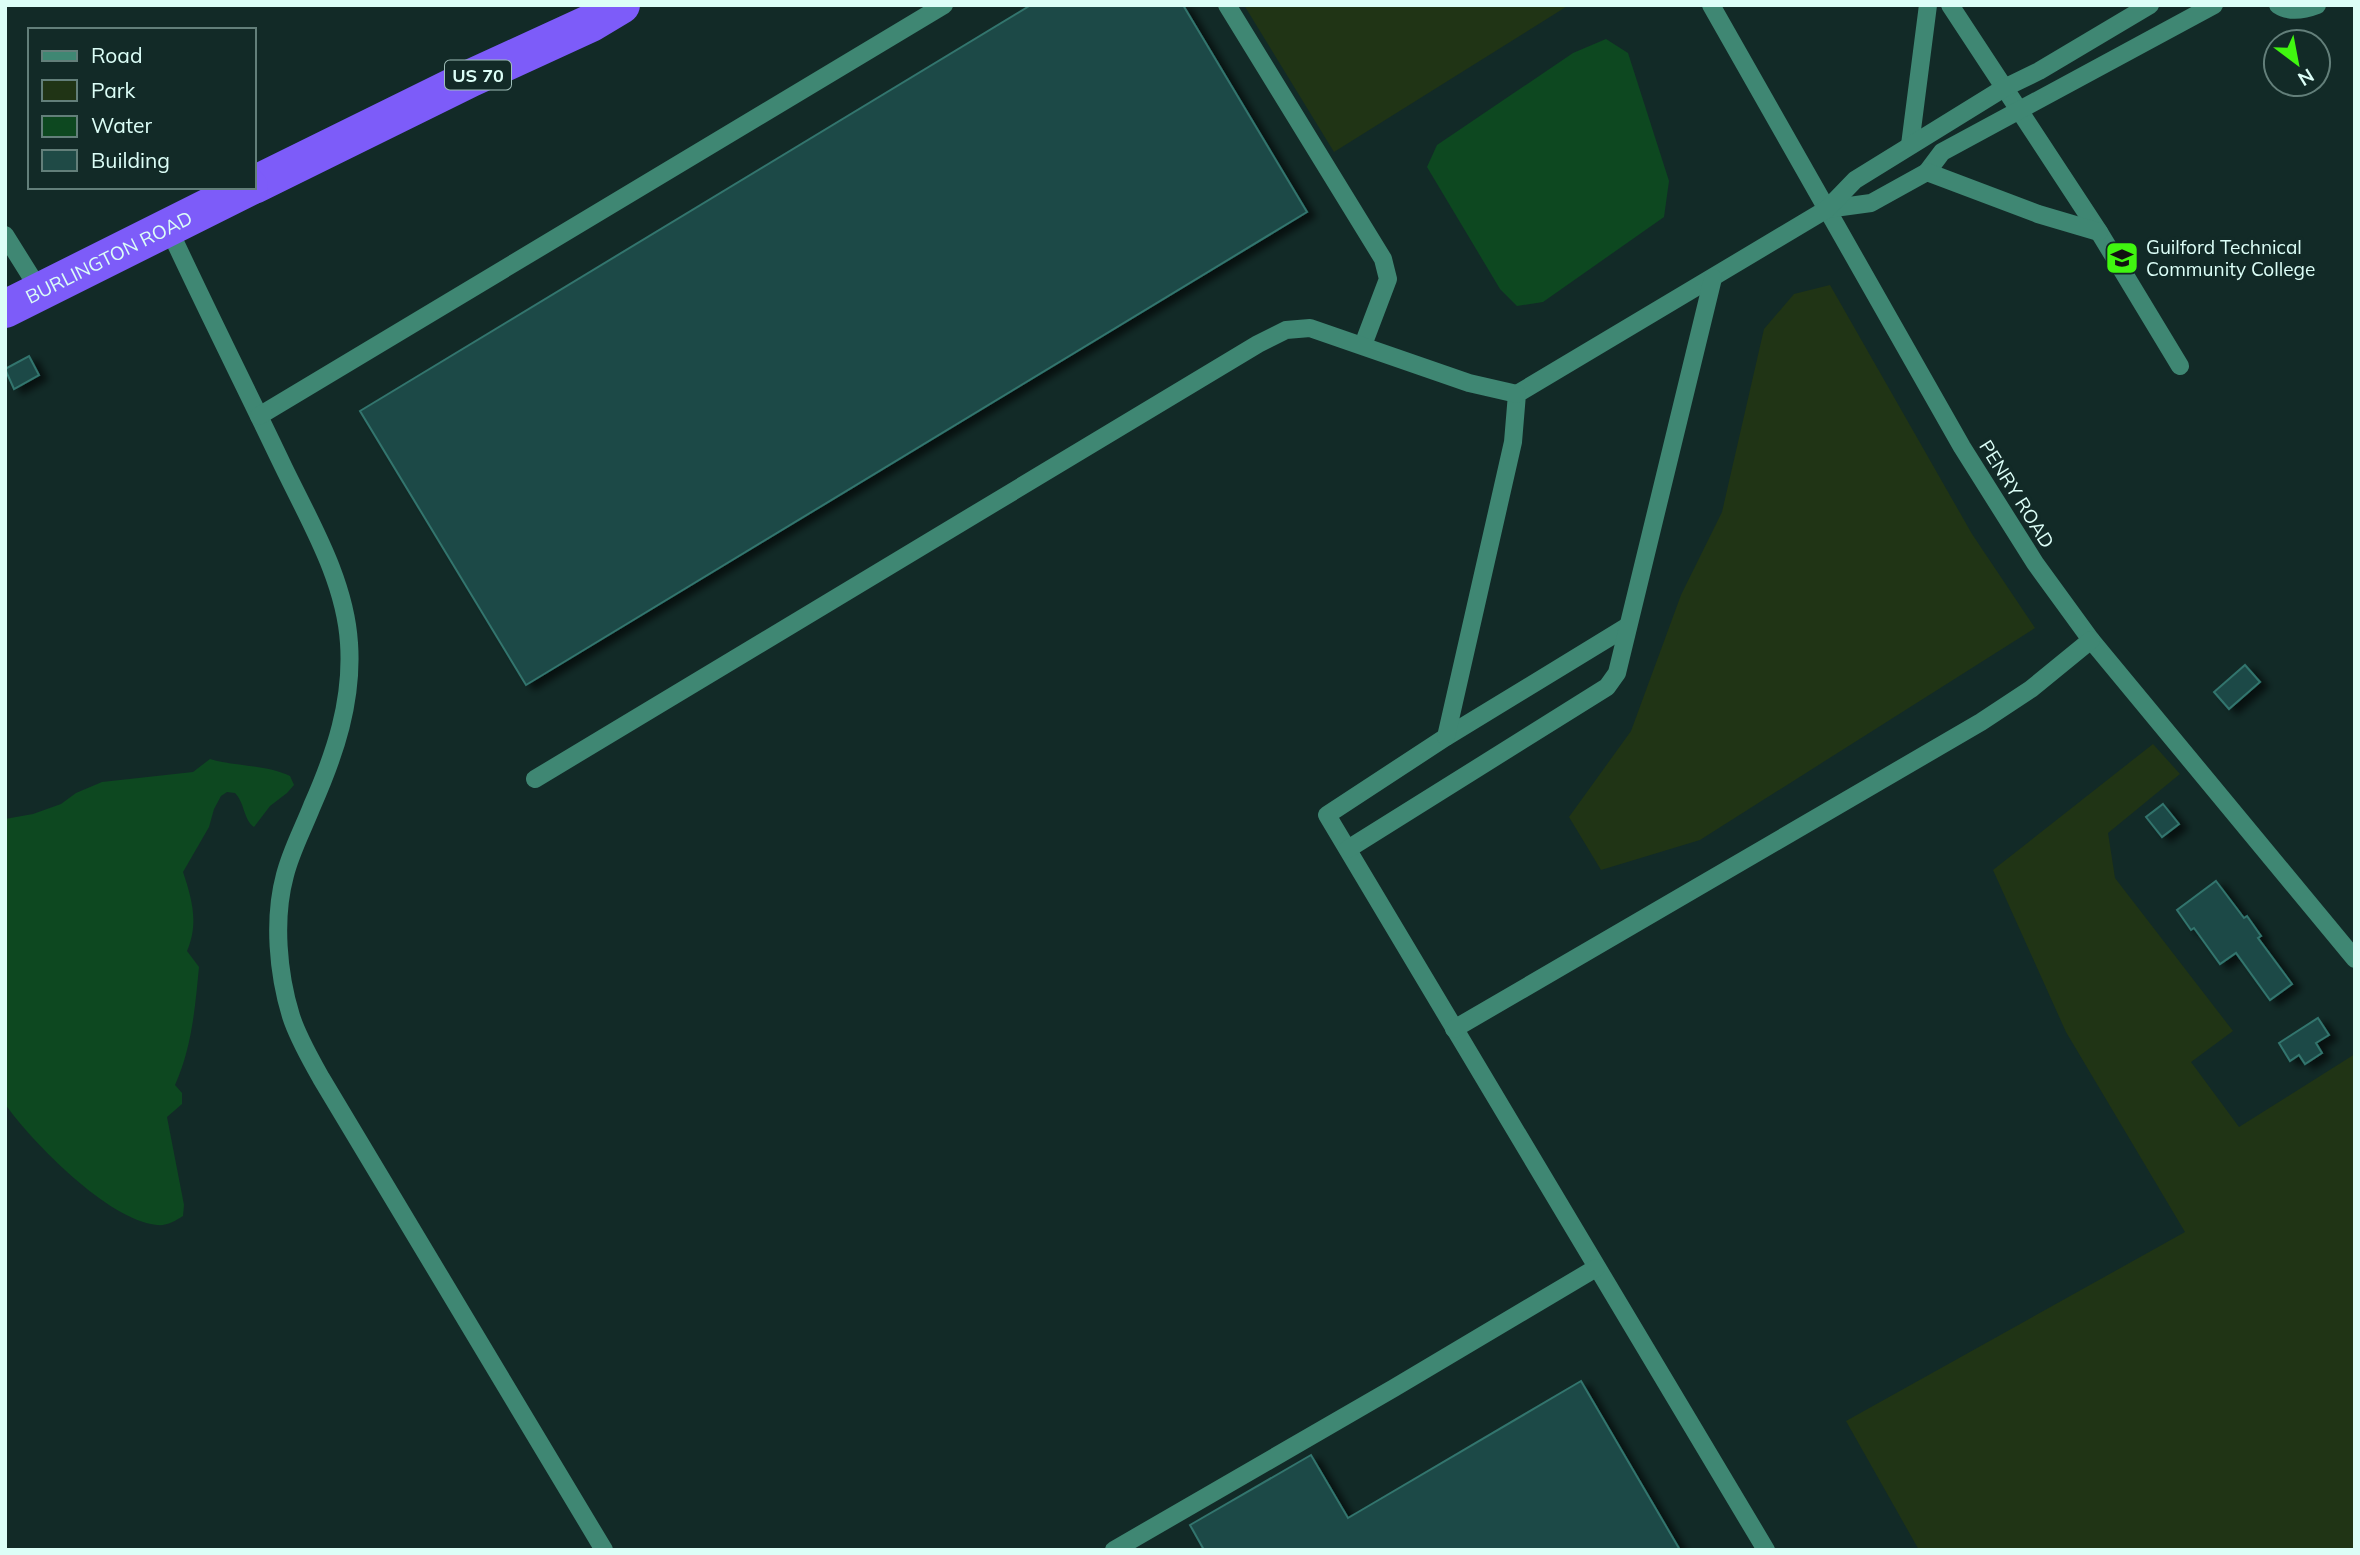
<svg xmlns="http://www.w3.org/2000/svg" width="2360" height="1555" font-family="Mulish,sans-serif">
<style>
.green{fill:#203415}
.water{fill:#0d4820}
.building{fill:#1f4a46;stroke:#32756e;stroke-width:2;filter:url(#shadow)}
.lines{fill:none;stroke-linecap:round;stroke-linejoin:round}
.minor{stroke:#3f8773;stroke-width:18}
.highway{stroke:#7d5cf9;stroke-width:38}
.labels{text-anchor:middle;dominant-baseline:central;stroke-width:7;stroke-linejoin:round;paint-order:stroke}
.shield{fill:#122a27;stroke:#9fbeb9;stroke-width:2}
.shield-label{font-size:18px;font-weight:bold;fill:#dcfef7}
.poi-label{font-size:19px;fill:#dcfef7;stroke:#122a27;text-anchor:start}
.street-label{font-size:19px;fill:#dcfef7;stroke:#122a27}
</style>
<defs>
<filter id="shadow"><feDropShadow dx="8" dy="4.5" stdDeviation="3.5" flood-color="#0009"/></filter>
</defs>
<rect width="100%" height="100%" fill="#122a27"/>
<g class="green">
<polygon points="1244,5 1569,5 1334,152"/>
<polygon points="1830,285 1972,534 2035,628 1700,840 1601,870 1569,817 1631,731 1681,595 1722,512 1764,329 1794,294"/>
<polygon points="2153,744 2180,774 2108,833 2115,878 2233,1031 2191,1062 2239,1127 2355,1054 2355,1550 1919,1550 1846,1421 2185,1232 2066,1032 1993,870"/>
</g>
<g class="water">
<polygon points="1606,39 1628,53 1669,181 1664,217 1543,302 1517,306 1500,289 1427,167 1437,145 1573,53"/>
<path d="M 210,759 C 237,767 264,764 290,776 L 294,785 L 287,793 L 270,806 L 254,827 C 243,819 245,803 235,793 L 227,792 L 221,796 L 214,809 L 209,827 L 183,872 C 192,899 199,923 187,951 L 199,967 C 195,1008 192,1047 175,1085 L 182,1093 L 182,1104 L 167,1117 L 184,1205 L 183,1216 C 175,1221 167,1226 157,1225 C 108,1220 33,1143 5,1104 L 5,819 L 33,814 L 61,804 L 76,793 L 102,782 L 193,772 Z"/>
</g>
<g class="building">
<polygon points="1031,5 1183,5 1307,212 526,685 360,411"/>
<polygon points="29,356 39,375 14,389 5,369"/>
<polygon points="2245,665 2260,682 2229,709 2214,692"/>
<polygon points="2163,804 2179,824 2162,837 2146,817"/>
<polygon points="2216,881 2244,918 2247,916 2261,936 2258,938 2292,984 2270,1000 2236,953 2220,964 2194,928 2191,930 2177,910"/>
<polygon points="2318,1018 2329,1035 2316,1043 2322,1053 2305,1064 2299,1055 2290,1061 2279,1043"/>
<polygon points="1581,1381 1680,1550 1204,1550 1190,1525 1311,1455 1348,1518"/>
</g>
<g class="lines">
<g class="minor">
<polyline points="1227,5 1383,259 1388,279 1363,345"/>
<polyline points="1711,5 1962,447 2035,563 2091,640 2355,959"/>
<polyline points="1950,5 2099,232 2180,366"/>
<path d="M 2278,5 C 2290,13 2304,10 2317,5"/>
<polyline points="1910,145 1928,5"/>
<polyline points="1927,172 1942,152 2214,5"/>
<polyline points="1827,209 1871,203 1927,172 2038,214 2099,232"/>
<path d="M 168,227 C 205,307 245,386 283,466 C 310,522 345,580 349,643 C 353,701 335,754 312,806 C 303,829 291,851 285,875 C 273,919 278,974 291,1016 C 298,1038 310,1058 321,1078 L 604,1550"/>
<polyline points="5,235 40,291"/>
<polyline points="259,416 944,5"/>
<polyline points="1628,626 1446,737 1327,815 1766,1550"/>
<polyline points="1446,737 1513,442 1517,394 1827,209 1855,180 2004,88 2039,71 2150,5"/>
<polyline points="535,779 1258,344 1286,330 1310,328 1469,383 1517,394"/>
<polyline points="1348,849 1607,687 1617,673 1713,278"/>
<polyline points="1454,1029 1981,722 2031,689 2091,640"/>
<polyline points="1114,1550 1394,1388 1596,1268"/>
</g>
<g class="highway">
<polyline points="254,185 471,78 591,23 621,5"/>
<path id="s1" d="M 5,309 L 249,187"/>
</g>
</g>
<defs>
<symbol id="university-square" viewBox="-11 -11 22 22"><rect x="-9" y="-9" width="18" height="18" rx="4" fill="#40f610" stroke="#122a27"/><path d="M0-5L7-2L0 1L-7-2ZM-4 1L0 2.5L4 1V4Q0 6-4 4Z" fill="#111"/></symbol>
</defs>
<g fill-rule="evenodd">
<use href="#university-square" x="2103" y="239" width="38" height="38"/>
</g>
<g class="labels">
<rect class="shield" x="445" y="60.5" width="66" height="29" rx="5"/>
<g class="shield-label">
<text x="478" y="75">US 70</text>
</g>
<g class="poi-label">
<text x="2146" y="247">Guilford Technical<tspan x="2146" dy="22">Community College</tspan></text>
</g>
<g class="street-label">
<text stroke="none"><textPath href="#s1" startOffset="116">BURLINGTON ROAD</textPath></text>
<text transform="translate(2017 494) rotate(58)">PENRY ROAD</text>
</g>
</g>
<rect width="2360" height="1555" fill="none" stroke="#dcfef7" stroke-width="14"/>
<rect x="28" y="28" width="228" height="161" fill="#122a27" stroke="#637f7a" stroke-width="2"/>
<rect x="42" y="51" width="35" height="10" fill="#3f8773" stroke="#637f7a" stroke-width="2"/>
<text x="91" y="63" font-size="21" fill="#dcfef7">Road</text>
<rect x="42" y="80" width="35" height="21" fill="#203415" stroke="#637f7a" stroke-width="2"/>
<text x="91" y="98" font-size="21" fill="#dcfef7">Park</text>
<rect x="42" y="116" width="35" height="21" fill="#0d4820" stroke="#637f7a" stroke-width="2"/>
<text x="91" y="133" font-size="21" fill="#dcfef7">Water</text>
<rect x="42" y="150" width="35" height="21" fill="#1f4a46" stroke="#637f7a" stroke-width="2"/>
<text x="91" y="168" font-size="21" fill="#dcfef7">Building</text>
<g transform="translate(2297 63) rotate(148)"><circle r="33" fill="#122a27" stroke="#637f7a" stroke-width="2"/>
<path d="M0-5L12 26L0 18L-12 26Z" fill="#40f610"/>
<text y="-10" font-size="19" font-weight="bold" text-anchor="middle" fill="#dcfef7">N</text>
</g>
</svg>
